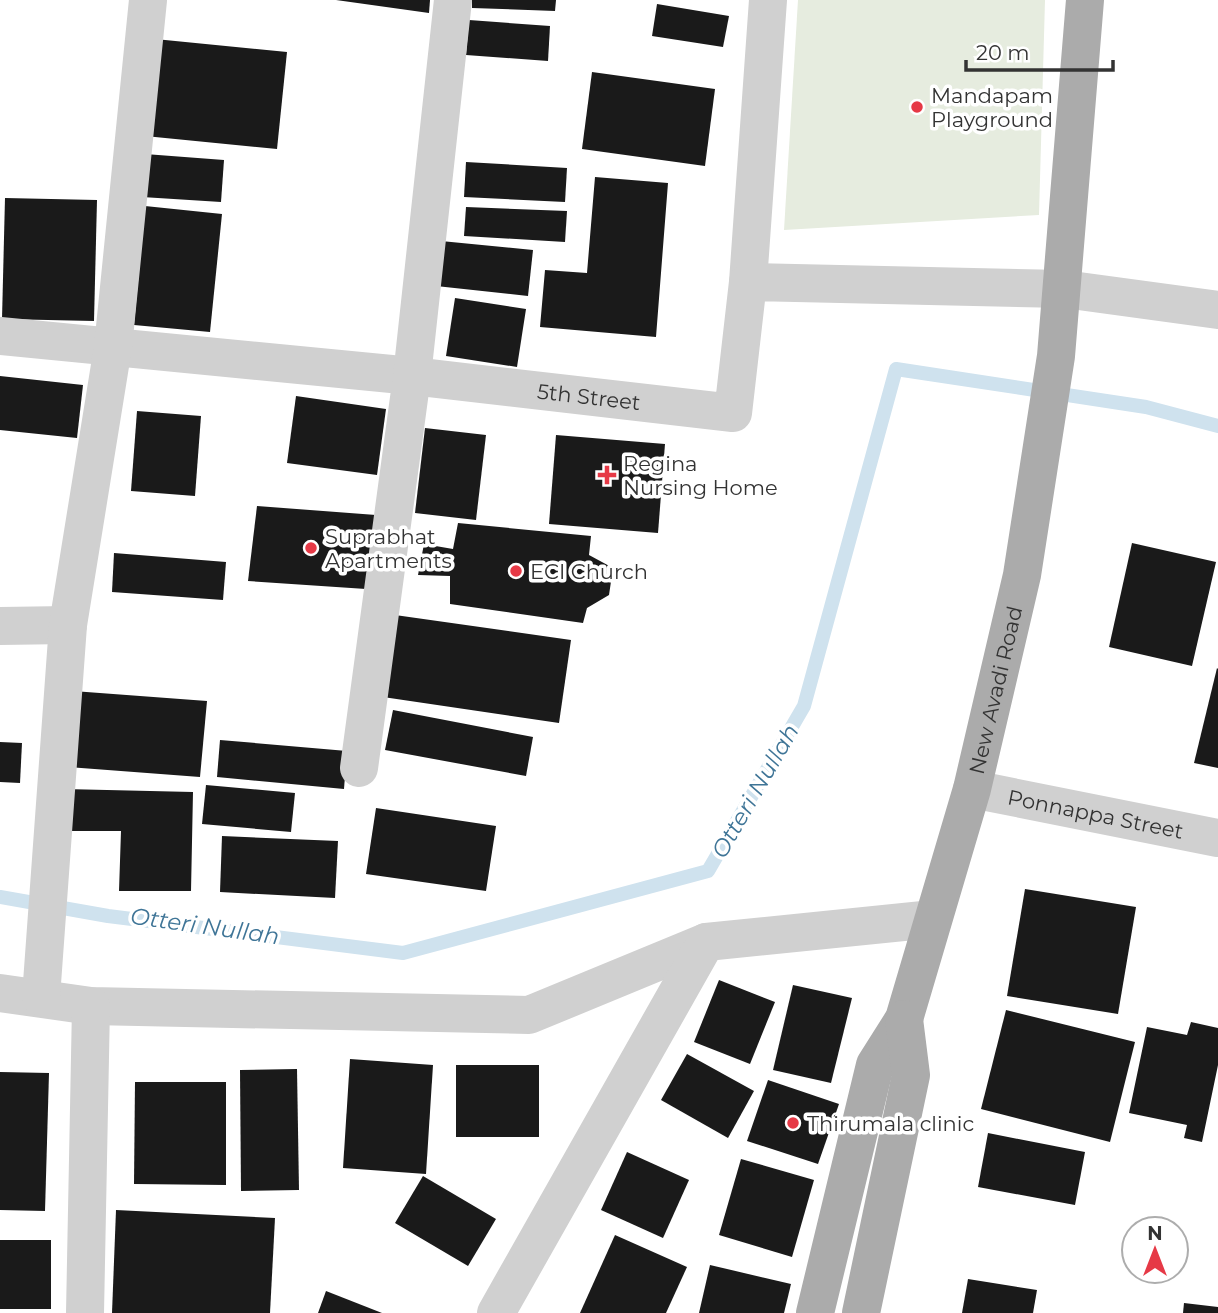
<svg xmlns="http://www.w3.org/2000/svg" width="1218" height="1313" font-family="Montserrat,sans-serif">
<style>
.green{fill:#e6ecdf}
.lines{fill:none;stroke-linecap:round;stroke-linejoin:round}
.stream{stroke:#cfe2ee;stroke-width:14}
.building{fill:#1a1a1a}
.minor{stroke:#d0d0d0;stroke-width:38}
.major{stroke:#ababab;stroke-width:38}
.poi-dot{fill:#e63946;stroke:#fff;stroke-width:2.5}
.labels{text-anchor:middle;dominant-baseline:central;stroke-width:7;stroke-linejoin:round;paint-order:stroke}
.poi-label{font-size:21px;fill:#333;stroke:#fff;text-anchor:start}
.street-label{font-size:21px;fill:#333;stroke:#fff}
.water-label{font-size:23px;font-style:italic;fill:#3f7597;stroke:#fff}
</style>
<rect width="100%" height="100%" fill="#fff"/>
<polygon class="green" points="798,0 1045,0 1039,215 784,230"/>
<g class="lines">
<polyline class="stream" points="0,897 108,916 403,953 708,871 804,706 896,369 1146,407 1218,426"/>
</g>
<g class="building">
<polygon points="336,0 430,0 429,13"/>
<polygon points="472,0 556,0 555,11 472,8"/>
<polygon points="657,4 729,16 723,47 652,36"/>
<polygon points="469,20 550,26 548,61 466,55"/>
<polygon points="155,39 287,52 277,149 145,136"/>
<polygon points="592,72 715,89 705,166 582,149"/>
<polygon points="145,154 224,160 221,202 142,197"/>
<polygon points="466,162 567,168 565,202 464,197"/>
<polygon points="595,177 668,183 656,337 540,327 545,270 587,273"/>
<polygon points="5,198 97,200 94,321 2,319"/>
<polygon points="145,206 222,214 210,332 134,325"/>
<polygon points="466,207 567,211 565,242 464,236"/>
<polygon points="441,241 533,250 528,296 436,286"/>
<polygon points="455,298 526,309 517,367 446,356"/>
<polygon points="0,376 83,385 77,438 0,430"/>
<polygon points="296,396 386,409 377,475 287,463"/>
<polygon points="137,411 201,416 195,496 131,491"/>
<polygon points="425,428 486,435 476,520 415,513"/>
<polygon points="556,435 665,444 658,533 549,524"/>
<polygon points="257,506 376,515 366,589 248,581"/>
<polygon points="458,523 591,536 589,555 613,568 609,595 587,608 583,623 450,604 450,576 418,575 424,544 453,549"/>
<polygon points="1132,543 1216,562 1192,666 1109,647"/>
<polygon points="114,553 226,562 223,600 112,592"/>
<polygon points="395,615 571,640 559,723 383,697"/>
<polygon points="1217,668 1218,669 1218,768 1194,763"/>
<polygon points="73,691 207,701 200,777 68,767"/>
<polygon points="393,710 533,737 526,776 385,750"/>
<polygon points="220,740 347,751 344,789 217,777"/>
<polygon points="0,742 22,743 20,783 0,782"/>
<polygon points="206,785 295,793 291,832 202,824"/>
<polygon points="64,789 193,792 191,891 119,891 121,831 63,831"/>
<polygon points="376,808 496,826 486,891 366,874"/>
<polygon points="222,836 338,841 335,898 220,892"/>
<polygon points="1025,889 1136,907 1118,1014 1007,996"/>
<polygon points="719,980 775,1002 750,1064 694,1042"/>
<polygon points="793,985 852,998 831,1083 773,1070"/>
<polygon points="1006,1010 1135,1042 1110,1142 981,1109"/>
<polygon points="1191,1022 1218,1028 1218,1065 1202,1142 1184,1138 1187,1125 1129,1113 1147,1027 1187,1035"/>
<polygon points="687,1054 754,1091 728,1138 661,1100"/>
<polygon points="350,1059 433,1065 426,1174 343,1168"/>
<rect x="456" y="1065" width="83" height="72"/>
<polygon points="297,1069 299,1190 241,1191 240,1070"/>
<polygon points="0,1072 49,1073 45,1211 0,1210"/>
<polygon points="768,1080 839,1104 818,1164 747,1141"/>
<polygon points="135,1082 226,1082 226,1185 134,1184"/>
<polygon points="988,1133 1085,1152 1075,1205 978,1187"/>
<polygon points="627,1152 689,1180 663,1238 601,1210"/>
<polygon points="741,1159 814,1180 792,1257 719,1235"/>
<polygon points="423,1176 496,1219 468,1266 395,1223"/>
<polygon points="116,1210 275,1218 270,1313 112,1313"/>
<polygon points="615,1235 687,1267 666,1313 580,1313"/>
<rect x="0" y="1240" width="51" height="69"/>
<polygon points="710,1265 791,1284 784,1313 699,1313"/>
<polygon points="968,1279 1037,1290 1033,1313 962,1313"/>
<polygon points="326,1291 382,1313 318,1313"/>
<polygon points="1184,1303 1218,1307 1218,1313 1183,1313"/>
</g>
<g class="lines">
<g class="minor">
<polyline points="748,282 768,0"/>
<path id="s1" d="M 0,336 L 412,376 L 733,413 L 748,282 L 1064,289 L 1218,310"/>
<polyline points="0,626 68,625"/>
<polyline points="359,768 412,376 453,0"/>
<path id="s2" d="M 972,789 L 1218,838"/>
<polyline points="0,993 91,1006 529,1015 706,942 933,919"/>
<polyline points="41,997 68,625 113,347 148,0"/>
<polyline points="85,1313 91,1006"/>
<polyline points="496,1313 706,942"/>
</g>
<g class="major">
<path id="s3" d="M 815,1313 L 875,1065 L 904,1019 L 972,789 L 1022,575 L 1056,356 L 1085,0"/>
<polyline points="861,1313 911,1075 904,1019"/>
</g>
</g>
<g class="poi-dot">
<circle cx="917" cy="107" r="7"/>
<path d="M603.5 464.5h7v7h7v7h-7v7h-7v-7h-7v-7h7z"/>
<circle cx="311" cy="548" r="7"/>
<circle cx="516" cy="571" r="7"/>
<circle cx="793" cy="1123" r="7"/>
</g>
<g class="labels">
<g class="poi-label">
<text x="931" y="95">Mandapam<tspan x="931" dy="24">Playground</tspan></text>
<text x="623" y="463">Regina<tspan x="623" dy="24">Nursing Home</tspan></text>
<text x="325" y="536">Suprabhat<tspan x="325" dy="24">Apartments</tspan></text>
<text x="530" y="571">ECI Church</text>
<text x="807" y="1123">Thirumala clinic</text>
</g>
<g class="street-label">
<text stroke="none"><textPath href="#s1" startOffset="592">5th Street</textPath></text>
<text stroke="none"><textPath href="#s3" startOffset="651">New Avadi Road</textPath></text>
<text stroke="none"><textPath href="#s2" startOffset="126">Ponnappa Street</textPath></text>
</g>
<g class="water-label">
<text transform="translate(755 791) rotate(-60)">Otteri Nullah</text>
<text transform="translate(205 926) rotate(8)">Otteri Nullah</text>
</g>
</g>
<g transform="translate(1155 1250)"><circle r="33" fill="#ffffff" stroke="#adadad" stroke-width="2"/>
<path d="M0-5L12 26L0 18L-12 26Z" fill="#e63946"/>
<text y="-10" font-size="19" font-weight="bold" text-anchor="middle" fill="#333333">N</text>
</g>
<path d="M966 60v10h147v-10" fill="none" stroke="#333333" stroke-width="3.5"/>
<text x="976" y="60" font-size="21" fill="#333333" stroke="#ffffff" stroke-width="5" paint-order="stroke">20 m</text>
</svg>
